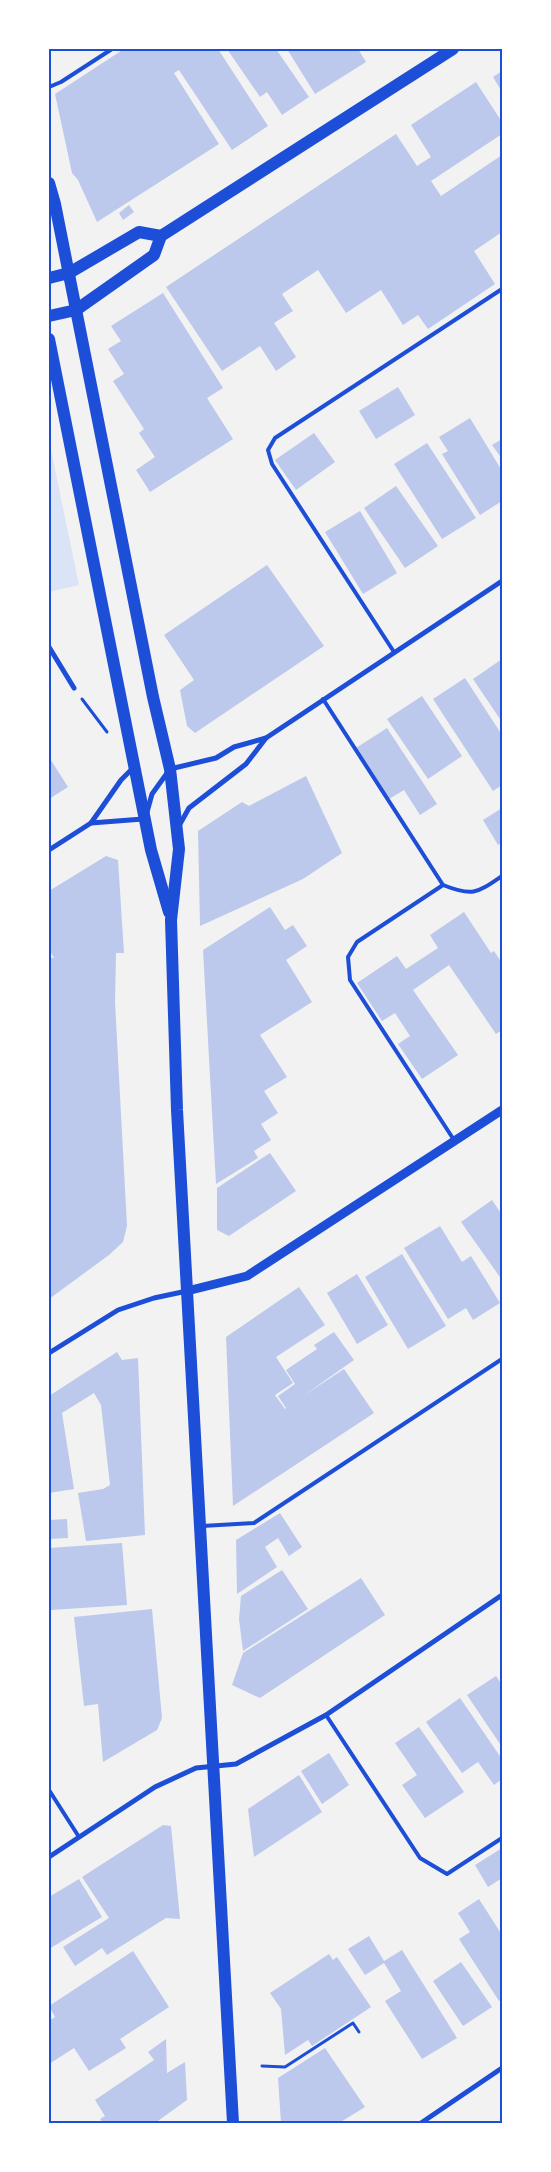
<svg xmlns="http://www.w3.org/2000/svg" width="551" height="2172" font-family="'Nunito Sans',sans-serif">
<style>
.green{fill:#dbe4f7}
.building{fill:#bdc9ec}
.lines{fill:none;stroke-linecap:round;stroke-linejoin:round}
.path{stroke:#1d4ed8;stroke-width:3}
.service{stroke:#1d4ed8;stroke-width:4}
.minor{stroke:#1d4ed8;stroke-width:5}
.tertiary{stroke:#1d4ed8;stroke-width:9}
.primary{stroke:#1d4ed8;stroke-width:12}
.neatline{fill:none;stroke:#1d4ed8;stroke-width:2}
</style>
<rect width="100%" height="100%" fill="#f2f2f2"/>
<polygon class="green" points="49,440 79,585 49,592"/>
<g class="building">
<polygon points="124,49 218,49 268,126 232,150 179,70 174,73 219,144 97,222 78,180 72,173 55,94"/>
<polygon points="227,49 276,49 309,97 282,115 267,92 260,97"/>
<polygon points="287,49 358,49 366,62 315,94"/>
<polygon points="502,71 502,92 493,77"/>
<polygon points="476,82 502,122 502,134 431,181 441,196 502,155 502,232 474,251 495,284 428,329 418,315 403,325 381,290 346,313 318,270 282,294 293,311 274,323 296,357 276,371 260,346 222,371 166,287 396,134 417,166 431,157 411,125"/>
<polygon points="129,205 134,212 123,220 119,213"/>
<polygon points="163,293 223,388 207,398 233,439 150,492 136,470 155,457 139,433 144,429 113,381 124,374 108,349 121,341 111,326"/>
<polygon points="398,387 415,415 376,439 359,411"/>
<polygon points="470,418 502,471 502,501 480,515 442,454 448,451 439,437"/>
<polygon points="314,433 335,462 296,490 275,460"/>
<polygon points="502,439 502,459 492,445"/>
<polygon points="427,443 476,518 442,539 394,464"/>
<polygon points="396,486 438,546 405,568 364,508"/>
<polygon points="360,511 397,573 363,594 325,532"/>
<polygon points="267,565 324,646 195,733 187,726 180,690 194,680 164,635"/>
<polygon points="502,659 502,722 473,679"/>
<polygon points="465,678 502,735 502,785 493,791 433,699"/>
<polygon points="422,696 462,756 428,779 387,719"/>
<polygon points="387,728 437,804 420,815 404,790 389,799 356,748"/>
<polygon points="49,757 68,787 49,799"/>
<polygon points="306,776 342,853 303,879 200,926 198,831 242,802 249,806"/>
<polygon points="502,808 502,843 498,845 483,820"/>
<polygon points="106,856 118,860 124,953 116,953 115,1002 127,1226 123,1242 109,1255 49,1299 49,958 54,958 49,949 49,891"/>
<polygon points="270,907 285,930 293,925 307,946 286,960 312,1002 260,1035 287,1077 264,1091 278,1113 261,1124 271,1140 254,1151 258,1158 216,1184 203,950"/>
<polygon points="464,912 491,953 494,951 502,963 502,1030 496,1034 449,965 413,990 458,1055 422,1079 398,1044 410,1036 395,1013 382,1021 357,983 397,956 406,969 438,948 430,935"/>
<polygon points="270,1153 296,1191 229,1236 217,1230 217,1188"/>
<polygon points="492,1200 502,1215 502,1280 461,1222"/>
<polygon points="440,1226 462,1262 471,1256 500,1303 473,1320 466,1308 448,1319 404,1248"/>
<polygon points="402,1254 446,1326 408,1349 365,1277"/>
<polygon points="357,1274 388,1325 357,1344 327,1293"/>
<polygon points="299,1287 325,1325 276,1357 293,1383 275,1395 285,1409 286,1408 278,1396 295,1384 286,1370 317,1349 314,1345 334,1332 354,1360 303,1396 344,1369 374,1413 233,1506 226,1337"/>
<polygon points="117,1352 122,1360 138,1358 145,1535 86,1541 78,1493 103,1489 110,1485 101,1405 94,1393 62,1413 74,1489 49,1493 49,1396"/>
<polygon points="280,1513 302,1547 289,1556 278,1538 265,1547 277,1567 237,1594 236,1540"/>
<polygon points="67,1519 68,1538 49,1539 49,1520"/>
<polygon points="122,1543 127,1605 51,1610 49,1548"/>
<polygon points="282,1570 308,1609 243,1651 239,1619 241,1596"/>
<polygon points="361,1578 385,1615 260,1698 232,1685 243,1653"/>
<polygon points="152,1609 162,1718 157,1730 103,1762 98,1704 84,1706 74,1617"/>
<polygon points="496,1676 502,1685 502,1747 467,1695"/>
<polygon points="460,1698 502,1759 502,1779 494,1785 478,1762 462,1773 426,1722"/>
<polygon points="419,1727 464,1792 425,1818 402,1785 417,1775 395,1743"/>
<polygon points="329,1753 349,1785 322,1804 301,1771"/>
<polygon points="299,1775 322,1812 254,1857 248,1809"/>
<polygon points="163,1825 171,1826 180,1919 166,1918 107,1955 102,1948 75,1966 63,1947 109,1918 82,1877"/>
<polygon points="502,1848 502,1878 488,1887 475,1865"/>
<polygon points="79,1879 102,1917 49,1949 49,1897"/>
<polygon points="479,1899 502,1935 502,1999 499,2001 459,1939 470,1932 458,1913"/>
<polygon points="369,1936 384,1961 402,1950 457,2038 422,2059 385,2001 401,1991 384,1963 365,1975 348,1949"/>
<polygon points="133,1951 169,2007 120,2039 126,2048 89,2071 74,2048 49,2064 49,2021 55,2017 49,2006"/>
<polygon points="329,1954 333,1960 337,1957 371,2007 312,2046 308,2040 285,2055 281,2009 270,1993"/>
<polygon points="461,1962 492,2007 463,2026 433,1981"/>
<polygon points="166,2039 167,2073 185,2062 187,2100 155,2123 103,2123 100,2119 105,2116 95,2100 154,2060 148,2052"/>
<polygon points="325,2048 365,2107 339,2123 281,2123 278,2078"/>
</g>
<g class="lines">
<g class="path">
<polyline points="82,699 107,732"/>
<polyline points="262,2066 285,2067 353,2023 359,2032"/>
</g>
<g class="service">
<polyline points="49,87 61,82 112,49"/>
<polyline points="394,652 272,464 268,450 275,438 502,289"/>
<path d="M 323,699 L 443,885 C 473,897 477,893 502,876"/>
<polyline points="443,885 357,942 348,957 350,980 454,1140"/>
<polyline points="202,1526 254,1523 502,1359"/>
<polyline points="326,1715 420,1858 447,1874 502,1838"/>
<polyline points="49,1790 79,1837"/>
</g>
<g class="minor">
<polyline points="49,647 74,688"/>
<polyline points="147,812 152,794 170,769 216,758 234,747 266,738"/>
<polyline points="91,823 143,819"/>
<polyline points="180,824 189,808 246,764 266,738 502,581"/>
<polyline points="49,850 91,823 121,780 133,768"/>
<polyline points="49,1353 118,1310 154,1298 187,1291"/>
<polyline points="49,1857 155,1787 196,1768 236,1764 326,1715 502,1595"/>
<polyline points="421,2123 502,2068"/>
</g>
<polyline class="tertiary" points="187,1291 247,1276 502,1110"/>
<g class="primary">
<polyline points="49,183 55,204 153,697 170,769 179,849 171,920 177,1110 233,2123"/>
<polyline points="49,278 69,273 139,232 161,236"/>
<polyline points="49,316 76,310 154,255 161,236 453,49"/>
<polyline points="49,339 151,850 169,912"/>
</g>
</g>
<rect width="551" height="2172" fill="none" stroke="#ffffff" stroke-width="100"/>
<rect x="50" y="50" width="451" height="2072" class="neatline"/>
</svg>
